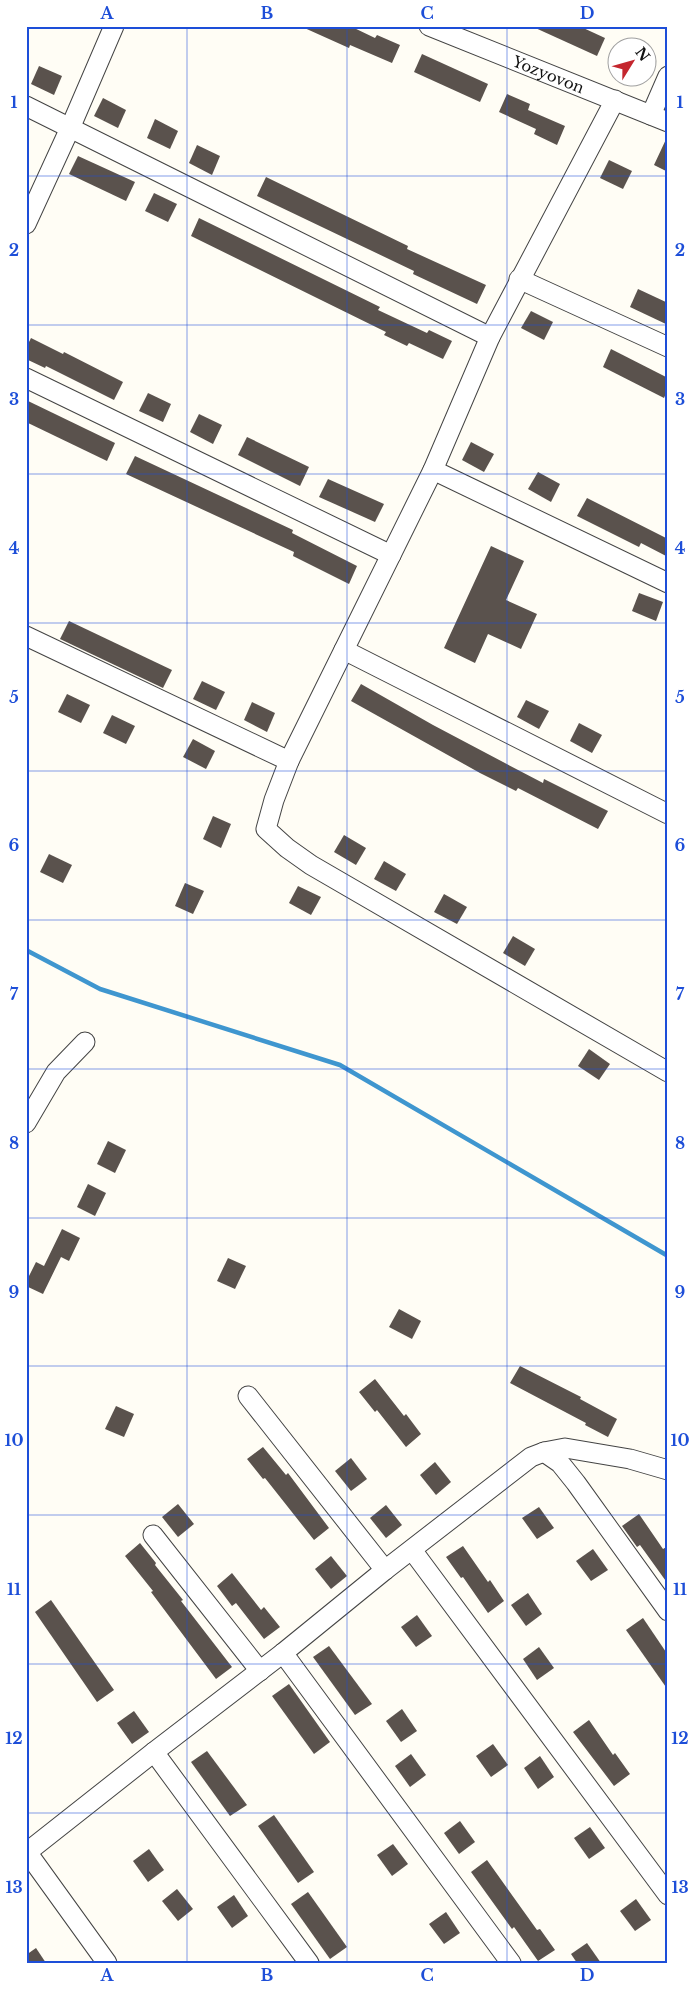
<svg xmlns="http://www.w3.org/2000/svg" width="694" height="1989" font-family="'Libre Baskerville',serif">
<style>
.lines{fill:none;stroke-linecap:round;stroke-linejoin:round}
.stream{stroke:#3f96cf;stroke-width:4.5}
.building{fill:#5a524d}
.minor-casing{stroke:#444;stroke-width:21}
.minor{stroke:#fff;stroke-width:19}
.grid{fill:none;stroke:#1d4ed8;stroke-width:1;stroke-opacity:0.55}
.labels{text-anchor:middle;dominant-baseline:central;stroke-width:5;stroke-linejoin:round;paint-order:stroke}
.street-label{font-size:15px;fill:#111;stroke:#fff}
.neatline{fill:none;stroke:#1d4ed8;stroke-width:2}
.grid-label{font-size:16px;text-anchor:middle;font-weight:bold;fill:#1d4ed8}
</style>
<rect width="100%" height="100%" fill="#fffdf5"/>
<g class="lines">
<polyline class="stream" points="26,950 100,989 340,1065 668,1256"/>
</g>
<g class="building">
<polygon points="300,26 350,26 375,38 377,35 400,45 392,63 350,45 349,48"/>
<polygon points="531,26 579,26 605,38 597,56"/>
<polygon points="422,54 488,84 480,102 414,72"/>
<polygon points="39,66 62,76 54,95 31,84"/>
<polygon points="507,94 530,104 528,110 565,126 557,145 534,134 536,129 499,112"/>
<polygon points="103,98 126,110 118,128 94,116"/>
<polygon points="155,119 178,131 170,149 147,138"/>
<polygon points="668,135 668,172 654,165"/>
<polygon points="197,145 220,156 212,175 189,163"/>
<polygon points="78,156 135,182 126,201 69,174"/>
<polygon points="609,160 632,171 623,189 600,178"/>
<polygon points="266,177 408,246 407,249 486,285 477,304 413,274 414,271 257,196"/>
<polygon points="154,193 177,204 168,222 145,211"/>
<polygon points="199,218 380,307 378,310 427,333 429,330 452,341 443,359 409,343 407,346 384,335 386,332 191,236"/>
<polygon points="638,289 668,303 668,325 630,307"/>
<polygon points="531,311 553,322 544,340 521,328"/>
<polygon points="31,338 63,354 64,352 123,382 114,400 46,366 45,368 26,359 26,348"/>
<polygon points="611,349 668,378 668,389 664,398 603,367"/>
<polygon points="148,393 171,404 163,422 139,411"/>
<polygon points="26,400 115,443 107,461 26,422"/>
<polygon points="199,414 222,425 213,444 190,432"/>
<polygon points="247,437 309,467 300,486 238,455"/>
<polygon points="471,442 494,454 484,472 462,460"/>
<polygon points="135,456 293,530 292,533 357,566 349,584 293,556 294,552 126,474"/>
<polygon points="538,472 560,484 551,502 528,489"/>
<polygon points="328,479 384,504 375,522 319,497"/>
<polygon points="587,498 668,539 668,557 641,543 639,547 577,516"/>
<polygon points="491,546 524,561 506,600 537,614 521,649 488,634 475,663 444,648"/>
<polygon points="639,593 663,602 656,621 632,611"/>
<polygon points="69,621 172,670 163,688 60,639"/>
<polygon points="202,681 225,692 216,710 193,699"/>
<polygon points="361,684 433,725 503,762 543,783 544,779 608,811 598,829 518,788 516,791 480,773 351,701"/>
<polygon points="67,694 90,705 81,723 58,712"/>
<polygon points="526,700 549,711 539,729 517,717"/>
<polygon points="252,702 275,713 267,732 244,720"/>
<polygon points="112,715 135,726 126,744 103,733"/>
<polygon points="579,723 602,735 592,753 570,741"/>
<polygon points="193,739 215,751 206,769 183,757"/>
<polygon points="213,816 231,824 221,848 203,839"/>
<polygon points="344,835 366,848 356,865 334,852"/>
<polygon points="49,854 72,865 63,883 40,872"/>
<polygon points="384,861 406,874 396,891 374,879"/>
<polygon points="185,883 204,891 193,914 175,906"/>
<polygon points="298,886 321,897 311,915 289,903"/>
<polygon points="444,894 467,907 457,924 434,912"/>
<polygon points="513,936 535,949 525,966 503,953"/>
<polygon points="589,1049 610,1064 599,1080 578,1066"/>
<polygon points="108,1141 126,1150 115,1173 97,1164"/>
<polygon points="88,1184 106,1193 95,1216 77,1207"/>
<polygon points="62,1229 80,1238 69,1261 61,1257 43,1294 26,1286 26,1282 36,1262 44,1266"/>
<polygon points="228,1258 246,1266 235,1289 217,1281"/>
<polygon points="399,1309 421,1321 412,1339 389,1327"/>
<polygon points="520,1366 581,1397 580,1399 617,1419 608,1437 585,1425 586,1423 510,1383"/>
<polygon points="375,1379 404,1416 406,1414 421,1434 406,1447 377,1410 375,1412 359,1392"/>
<polygon points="116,1406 134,1414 124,1437 105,1429"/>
<polygon points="263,1447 286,1475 288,1473 329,1528 314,1540 265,1478 263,1479 247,1459"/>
<polygon points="351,1458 367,1479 351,1491 335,1471"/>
<polygon points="435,1462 451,1482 436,1495 420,1475"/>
<polygon points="178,1504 194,1524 178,1537 162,1517"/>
<polygon points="386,1505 402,1525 386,1538 370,1518"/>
<polygon points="539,1507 554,1528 537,1539 522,1518"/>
<polygon points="639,1514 663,1549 668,1546 668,1584 640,1545 637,1547 622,1526"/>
<polygon points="140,1543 156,1563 155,1565 183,1600 181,1601 232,1667 216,1679 151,1592 153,1591 125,1556"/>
<polygon points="463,1546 488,1582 490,1580 504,1601 488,1613 463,1577 461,1578 446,1557"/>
<polygon points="593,1549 608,1570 591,1581 576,1561"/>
<polygon points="331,1556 347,1576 331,1589 315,1569"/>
<polygon points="232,1573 261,1610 264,1607 280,1627 264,1639 236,1603 232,1606 217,1586"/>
<polygon points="528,1593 542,1614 526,1626 511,1605"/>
<polygon points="51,1600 114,1690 97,1702 35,1612"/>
<polygon points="417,1615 432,1636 416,1647 401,1627"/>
<polygon points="643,1618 668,1655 668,1690 626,1630"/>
<polygon points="329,1646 372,1704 355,1715 313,1657"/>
<polygon points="539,1647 554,1668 537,1680 523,1659"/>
<polygon points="289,1684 330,1742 314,1754 272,1696"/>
<polygon points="402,1709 417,1731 401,1742 386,1721"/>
<polygon points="134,1711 149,1732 132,1744 117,1723"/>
<polygon points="589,1720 613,1755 615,1753 630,1774 614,1786 573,1732"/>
<polygon points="493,1744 508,1765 491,1777 476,1756"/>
<polygon points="207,1751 247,1805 230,1816 191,1762"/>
<polygon points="411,1754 426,1775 410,1787 395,1766"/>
<polygon points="540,1756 554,1777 538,1789 524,1768"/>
<polygon points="274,1815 314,1872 298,1883 258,1826"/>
<polygon points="460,1821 475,1842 459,1854 444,1833"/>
<polygon points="590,1827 605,1848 589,1859 574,1838"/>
<polygon points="393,1844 408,1864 392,1876 377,1855"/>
<polygon points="149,1849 164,1870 148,1882 133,1861"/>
<polygon points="487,1860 537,1930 540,1929 555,1950 538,1961 514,1927 512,1929 471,1872"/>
<polygon points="177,1889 193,1909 178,1921 162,1901"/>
<polygon points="308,1892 347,1947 330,1959 291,1904"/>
<polygon points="234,1895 248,1916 232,1928 217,1907"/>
<polygon points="636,1899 651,1920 635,1931 620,1911"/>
<polygon points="446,1912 460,1933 444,1944 429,1924"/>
<polygon points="587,1943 601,1963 577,1963 571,1954"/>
<polygon points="36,1948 46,1963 26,1963 26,1955"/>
</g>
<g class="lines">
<defs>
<g id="minor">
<path id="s1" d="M 429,26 L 668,122"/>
<polyline points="26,106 490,337"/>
<polyline points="651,115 668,76"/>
<polyline points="26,224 71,126 114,26"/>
<polyline points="519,279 668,347"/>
<polyline points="26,378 391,555"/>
<polyline points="433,470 668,583"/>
<polyline points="26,636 289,761 433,470 490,337 615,100"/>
<polyline points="344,650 668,814"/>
<polyline points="289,761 274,800 266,829 287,848 311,865 668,1072"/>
<polyline points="26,1123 56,1072 85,1042"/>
<polyline points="248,1396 385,1570"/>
<polyline points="544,1452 560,1463 576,1483 668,1611"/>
<polyline points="153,1535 260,1671"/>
<polyline points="412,1550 668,1895"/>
<polyline points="283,1653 511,1963"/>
<polyline points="154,1752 309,1963"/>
<polyline points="27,1852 107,1963"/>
<polyline points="26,1853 154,1752 283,1653 385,1570 531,1457 544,1452 565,1448 630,1459 668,1470"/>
</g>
</defs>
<use href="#minor" class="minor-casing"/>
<use href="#minor" class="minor"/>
</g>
<path class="grid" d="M 187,26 L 187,1963M 347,26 L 347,1963M 507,26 L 507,1963M 26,176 L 668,176M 26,325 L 668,325M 26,474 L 668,474M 26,623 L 668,623M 26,771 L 668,771M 26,920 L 668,920M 26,1069 L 668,1069M 26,1218 L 668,1218M 26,1366 L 668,1366M 26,1515 L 668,1515M 26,1664 L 668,1664M 26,1813 L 668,1813"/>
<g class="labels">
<g class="street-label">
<text stroke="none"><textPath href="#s1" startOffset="129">Yozyovon</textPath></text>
</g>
</g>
<rect width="694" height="1989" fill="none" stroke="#ffffff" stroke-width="55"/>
<g transform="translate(632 62) rotate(53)"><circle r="24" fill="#ffffff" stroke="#a0a0a0"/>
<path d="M0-4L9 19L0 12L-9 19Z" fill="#c4262e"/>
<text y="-8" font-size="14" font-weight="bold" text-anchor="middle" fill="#111111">N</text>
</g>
<rect x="28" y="28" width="638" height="1934" class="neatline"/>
<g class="grid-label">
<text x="107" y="19">A</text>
<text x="267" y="19">B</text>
<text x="427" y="19">C</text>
<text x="587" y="19">D</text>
<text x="14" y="108">1</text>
<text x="680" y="108">1</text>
<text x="14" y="256">2</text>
<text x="680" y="256">2</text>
<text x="14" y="405">3</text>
<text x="680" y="405">3</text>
<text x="14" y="554">4</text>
<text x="680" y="554">4</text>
<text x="14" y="703">5</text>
<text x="680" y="703">5</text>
<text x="14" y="851">6</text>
<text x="680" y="851">6</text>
<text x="14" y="1000">7</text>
<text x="680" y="1000">7</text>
<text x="14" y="1149">8</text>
<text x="680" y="1149">8</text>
<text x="14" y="1298">9</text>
<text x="680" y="1298">9</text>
<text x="14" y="1446">10</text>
<text x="680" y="1446">10</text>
<text x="14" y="1595">11</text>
<text x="680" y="1595">11</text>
<text x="14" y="1744">12</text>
<text x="680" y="1744">12</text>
<text x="14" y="1893">13</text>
<text x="680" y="1893">13</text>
<text x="107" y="1981">A</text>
<text x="267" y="1981">B</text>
<text x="427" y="1981">C</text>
<text x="587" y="1981">D</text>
</g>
</svg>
